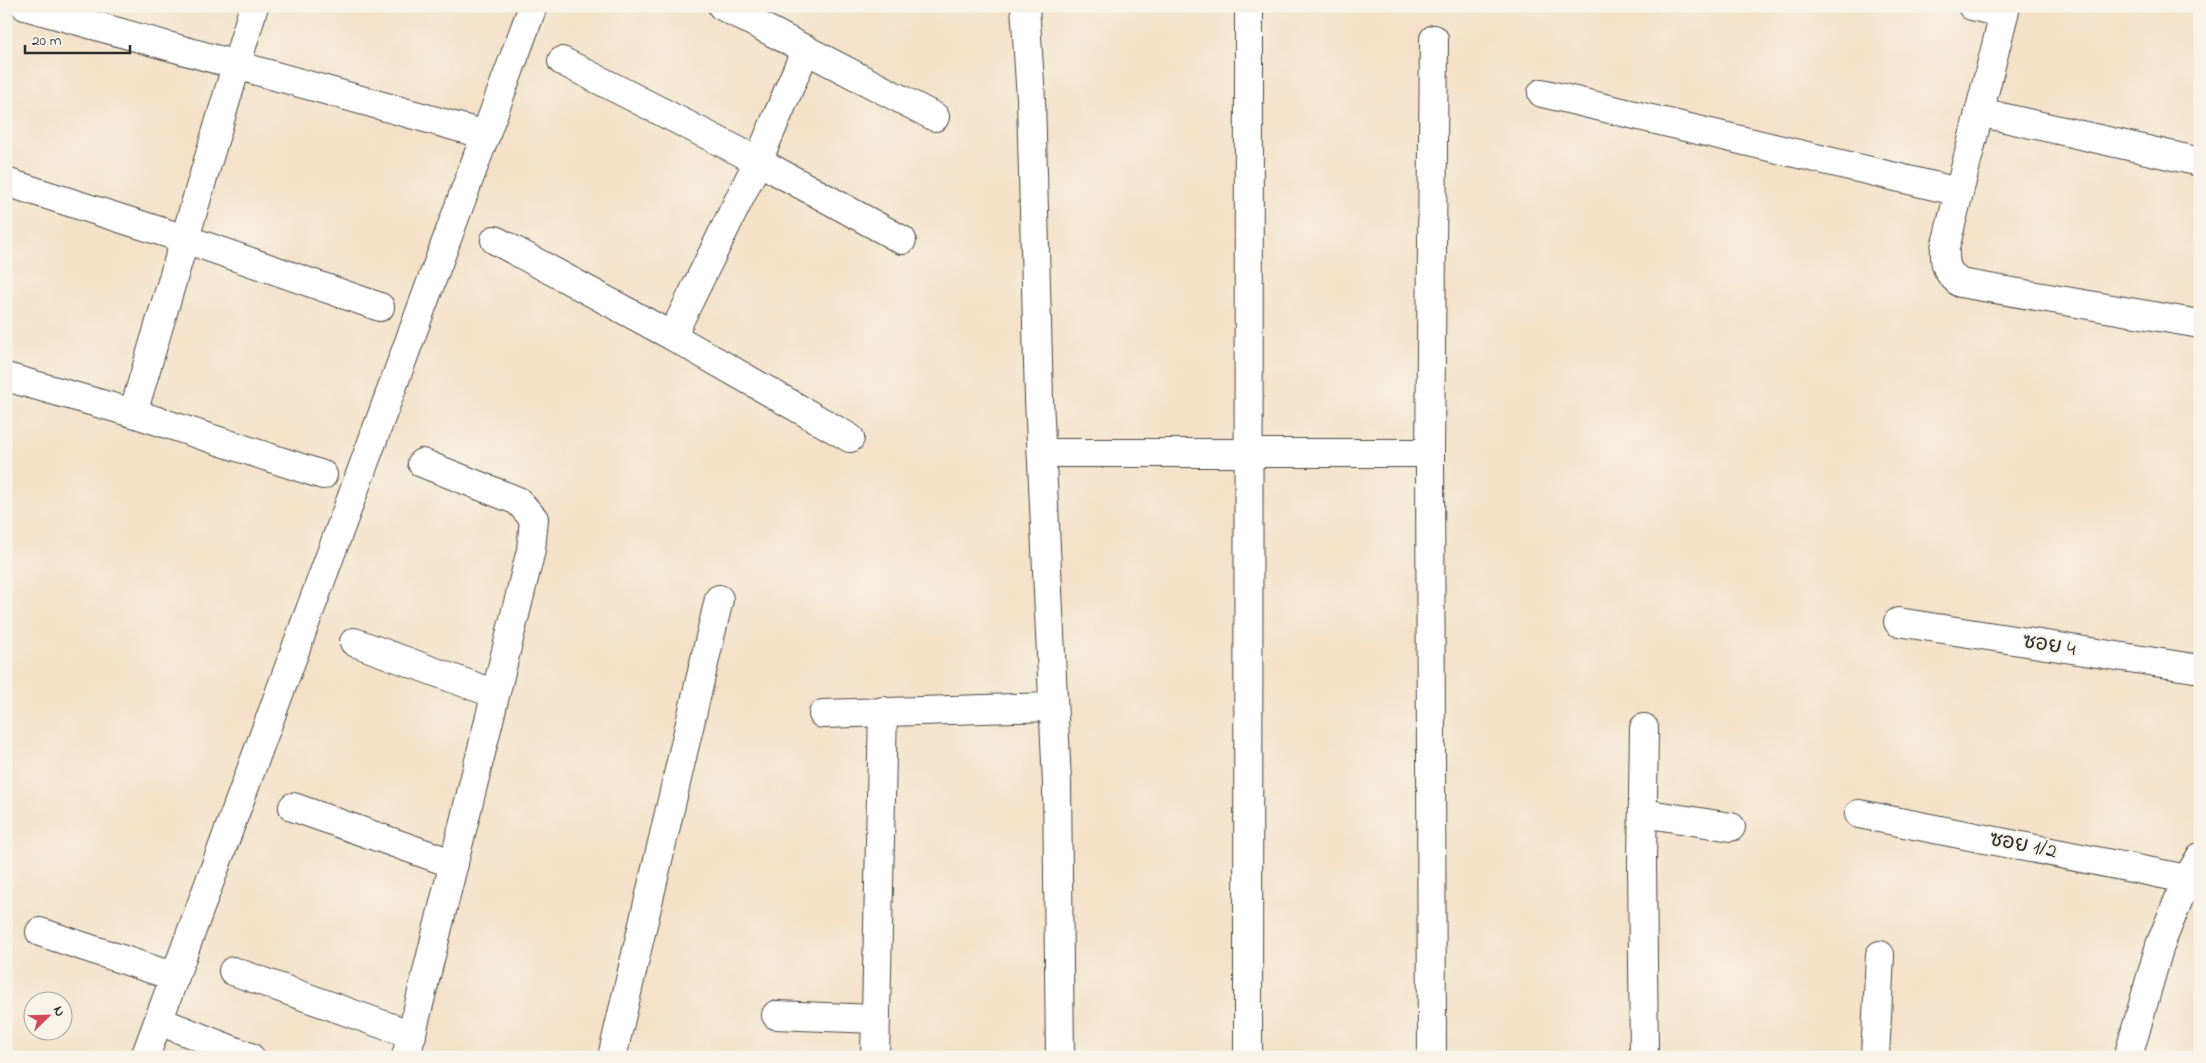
<svg xmlns="http://www.w3.org/2000/svg" width="2206" height="1063" font-family="'Indie Flower','Playpen Sans Thai',sans-serif">
<style>
.lines{fill:none;stroke-linecap:round;stroke-linejoin:round}
.street-casing{stroke:#494642;stroke-width:30}
.street{stroke:#fff;stroke-width:28}
.labels{text-anchor:middle;dominant-baseline:central;stroke-width:4;stroke-linejoin:round;paint-order:stroke}
.street-label{font-size:21px;fill:#2b2b2b;stroke:#f7f3e8}
</style>
<rect width="100%" height="100%" fill="#f7f3e8"/>
<filter id="ink" filterUnits="userSpaceOnUse"><feTurbulence type="fractalNoise" baseFrequency=".02" numOctaves="2"/><feDisplacementMap in="SourceGraphic" scale="10" xChannelSelector="R" yChannelSelector="G"/><feConvolveMatrix kernelMatrix="1 2 1 2 8 2 1 2 1" color-interpolation-filters="sRGB"/></filter>
<filter id="wash" filterUnits="userSpaceOnUse"><feTurbulence type="fractalNoise" baseFrequency=".0096" numOctaves="4" result="noise"/><feDisplacementMap in="SourceGraphic" scale="20" xChannelSelector="R" yChannelSelector="G"/><feGaussianBlur stdDeviation="1.12" result="paint"/><feColorMatrix in="noise" values="0 0 0 0 0 0 0 0 0 0 0 0 0 0 0 0 0 1.4 0 .05"/><feComposite in="paint" operator="in"/></filter>
<g filter="url(#wash)">
<rect width="100%" height="100%" fill="#f4e1c7"/>
</g>
<g filter="url(#ink)">
<g class="lines">
<defs>
<g id="street">
<polyline points="25,6 486,135"/>
<polyline points="722,6 935,117"/>
<polyline points="1025,6 1031,99 1039,399 1057,783 1060,1057"/>
<polyline points="1972,6 2004,14"/>
<path d="M 2006,6 L 1945,248 C 1944,265 1947,273 1960,283 L 2200,324"/>
<polyline points="562,61 758,161 902,240"/>
<polyline points="1542,93 1959,192"/>
<polyline points="1979,112 2200,162"/>
<polyline points="6,182 185,239 380,307"/>
<polyline points="495,240 672,336 850,438"/>
<polyline points="672,336 758,161 806,49"/>
<polyline points="6,377 133,413 323,475"/>
<polyline points="133,413 254,6"/>
<polyline points="1043,453 1430,453"/>
<polyline points="1898,622 2200,669"/>
<polyline points="354,642 495,694"/>
<polyline points="823,714 1052,707"/>
<polyline points="293,807 454,864"/>
<polyline points="1643,813 1731,827"/>
<polyline points="1859,814 2187,879"/>
<polyline points="40,932 175,977"/>
<polyline points="233,971 412,1035"/>
<polyline points="776,1015 875,1019"/>
<polyline points="159,1021 250,1057"/>
<polyline points="145,1057 533,6"/>
<polyline points="406,1057 531,550 534,519 518,501 422,463"/>
<polyline points="612,1057 719,599"/>
<polyline points="875,1057 883,711"/>
<polyline points="1248,1057 1249,6"/>
<polyline points="1432,1057 1430,453 1434,39"/>
<polyline points="1644,1057 1642,862 1644,728"/>
<polyline points="1875,1057 1880,955"/>
<polyline points="2128,1057 2160,945 2187,879 2200,857"/>
</g>
</defs>
<use href="#street" class="street-casing"/>
<use href="#street" class="street"/>
</g>
</g>
<g class="labels">
<g class="street-label">
<text transform="translate(2049 646) rotate(9)">ซอย 4</text>
<text transform="translate(2023 846) rotate(11)">ซอย 1/2</text>
</g>
</g>
<rect width="2206" height="1063" fill="none" stroke="#f7f3e8" stroke-width="25"/>
<g transform="translate(48 1016) rotate(67)"><circle r="24" fill="#f7f3e8" stroke="#a5a39c"/>
<path d="M0-4L9 19L0 12L-9 19Z" fill="#d1495b"/>
<text y="-8" font-size="14" font-weight="bold" text-anchor="middle" fill="#2b2b2b">N</text>
</g>
<path d="M25 45v8h105v-8" fill="none" stroke="#2b2b2b" stroke-width="2.5"/>
<text x="32" y="45" font-size="15" fill="#2b2b2b" stroke="#f7f3e8" stroke-width="4" paint-order="stroke">20 m</text>
</svg>
